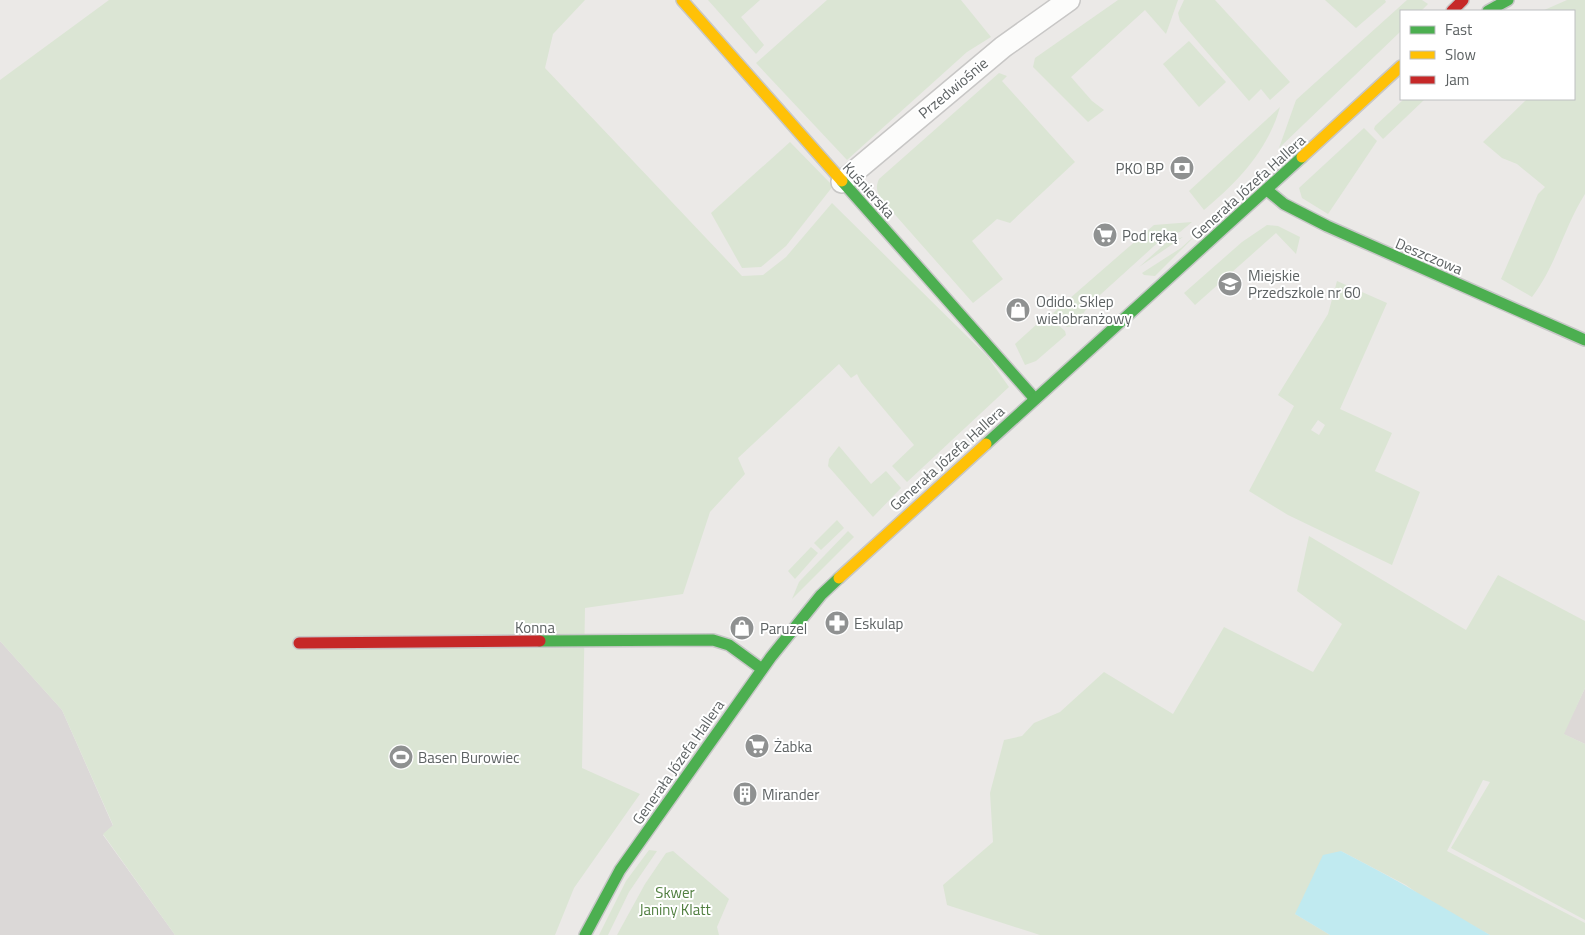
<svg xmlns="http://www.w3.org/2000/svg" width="1585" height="935" font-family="'Titillium Web',sans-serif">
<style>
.industrial{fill:#dbd8d7}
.education{fill:#ddd9d7}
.green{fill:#dbe5d4;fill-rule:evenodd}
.water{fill:#c0eaf0}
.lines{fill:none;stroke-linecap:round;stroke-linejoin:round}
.street-casing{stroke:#c8c7c6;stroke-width:24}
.fast-casing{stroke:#c7c7c7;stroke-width:14}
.slow-casing{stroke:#c7c7c7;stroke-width:14}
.jam-casing{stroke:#c7c7c7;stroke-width:14}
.street{stroke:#fcfcfb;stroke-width:21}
.fast{stroke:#4caf50;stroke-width:11}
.slow{stroke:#ffc107;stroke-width:11}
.jam{stroke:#c62828;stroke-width:11}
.labels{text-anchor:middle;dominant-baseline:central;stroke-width:4;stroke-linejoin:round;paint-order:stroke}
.street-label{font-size:15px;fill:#5d6263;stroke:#fff}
.poi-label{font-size:15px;fill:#5d6263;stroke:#fff;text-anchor:start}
.park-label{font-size:15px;fill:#517f40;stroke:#fff}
</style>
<rect width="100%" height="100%" fill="#ebe9e7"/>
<polygon class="industrial" points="0,641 62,710 113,826 103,835 175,935 0,935"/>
<polygon class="education" points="1585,688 1585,744 1563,734"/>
<g class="green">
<polygon points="109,0 585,0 553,34 545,68 742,276 763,275 786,257 832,203 987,356 1009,387 907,482 892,466 914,445 861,382 857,374 851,378 839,364 738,458 745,474 710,512 683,594 585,608 582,768 640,794 574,888 555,935 175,935 103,834 113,825 62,710 0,641 0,80"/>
<polygon points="708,0 760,0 741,17 764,45 756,54"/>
<polygon points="827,0 961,0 991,37 967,52 847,160 756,63"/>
<polygon points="1118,0 1178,0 1166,34 1145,10 1071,77 1092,101 1104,110 1088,122 1033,67 1035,58"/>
<polygon points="1184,0 1215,0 1290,82 1270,100 1261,89 1249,101 1180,21 1178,13"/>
<polygon points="1325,0 1385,0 1386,2 1356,28"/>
<polygon points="1407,0 1422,0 1428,4 1421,11 1401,11 1401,31 1279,148 1296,100"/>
<path d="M 1567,0 L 1585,0 L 1585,194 C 1564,227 1556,266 1532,297 L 1501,279 L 1538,194 L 1545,187 L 1517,164 L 1502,158 L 1483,142 L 1527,99 L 1574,99 L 1574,11 L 1542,11 Z"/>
<polygon points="1189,41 1226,82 1199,107 1163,64"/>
<path d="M 999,73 L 1007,76 L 1002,81 L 1075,162 L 1010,223 L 997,219 L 972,241 L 1003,279 L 973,303 L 882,200 C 877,192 875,188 879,179 Z"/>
<polygon points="1404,99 1425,99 1383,139 1374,129 1375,126"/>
<path d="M 1280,107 C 1268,150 1238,182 1204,210 L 1189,191 Z"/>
<polygon points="1364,128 1377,141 1328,214 1302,198 1299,188"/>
<polygon points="790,142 833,186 786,246 761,267 742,268 711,213"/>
<polygon points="1192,222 1180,232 1164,237 1090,304 1074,326 1067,327 1053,313 1154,225"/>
<polygon points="1267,225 1278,226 1300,237 1296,254 1276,233 1195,305 1184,293 1242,242"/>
<polygon points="1201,230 1155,276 1144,275 1142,273 1181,248"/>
<polygon points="1183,237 1139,267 1167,242"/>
<path d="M 1337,281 L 1387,303 L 1340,409 L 1392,433 L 1375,471 L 1420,492 L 1392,565 L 1288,515 L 1249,491 L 1294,406 L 1278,395 L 1328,314 ZM 1318,420 L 1325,425 L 1319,435 L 1311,430 Z"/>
<polygon points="1047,315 1065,331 1066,335 1036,361 1025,365 1015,344"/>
<polygon points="839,446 871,484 886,471 901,488 873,517 828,466 829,459"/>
<polygon points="837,520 844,528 821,550 814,543"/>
<polygon points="848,531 854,537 792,599 799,582"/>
<polygon points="1309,536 1466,630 1498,575 1585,621 1585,688 1564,734 1585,744 1585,920 1451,848 1490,782 1483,780 1447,851 1585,923 1585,935 1490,935 1428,901 1406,885 1341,851 1295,914 1330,935 1040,935 947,905 943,885 993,842 990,793 1004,740 1022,736 1034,723 1060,712 1104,672 1173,714 1224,627 1313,672 1342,624 1297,591"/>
<polygon points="811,547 818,553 795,579 788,571"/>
<polygon points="649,850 657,851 629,892 608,935 599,935 626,881"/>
<polygon points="673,851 729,899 717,927 719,935 617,935 645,884 666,853"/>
</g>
<path class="water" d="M 1341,851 C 1392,877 1441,906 1490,935 L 1330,935 L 1295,914 L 1323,855 Z"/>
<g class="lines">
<defs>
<polyline id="street" points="842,182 1003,47 1069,0"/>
<g id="fast">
<polyline points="1488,11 1508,0"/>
<polyline points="842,181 1035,399"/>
<polyline points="1267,190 1284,204 1327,226 1585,340"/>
<polyline points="986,444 1302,157"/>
<polyline points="540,641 713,640 729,645 762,669"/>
<polyline points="585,935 620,870 771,657 821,595 839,578"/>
</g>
<g id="slow">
<polyline points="682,0 842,181"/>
<polyline points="1302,157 1401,66"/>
<polyline points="839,578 986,444"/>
</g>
<g id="jam">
<polyline points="1452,11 1463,0"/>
<polyline points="299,643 540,641"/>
</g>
</defs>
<use href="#street" class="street-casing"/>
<use href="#fast" class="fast-casing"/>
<use href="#slow" class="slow-casing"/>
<use href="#jam" class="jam-casing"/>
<use href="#street" class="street"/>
<use href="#fast" class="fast"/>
<use href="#slow" class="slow"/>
<use href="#jam" class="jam"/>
</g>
<defs>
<symbol id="bank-disc" viewBox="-11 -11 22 22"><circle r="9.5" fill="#8f9191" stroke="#fff"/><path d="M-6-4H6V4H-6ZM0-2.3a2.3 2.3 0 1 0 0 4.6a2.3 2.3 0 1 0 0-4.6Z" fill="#fff"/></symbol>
<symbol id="supermarket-disc" viewBox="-11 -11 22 22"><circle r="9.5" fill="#8f9191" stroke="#fff"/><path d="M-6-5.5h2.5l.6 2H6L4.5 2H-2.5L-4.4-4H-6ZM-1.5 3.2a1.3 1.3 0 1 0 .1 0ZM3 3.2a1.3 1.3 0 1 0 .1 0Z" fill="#fff"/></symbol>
<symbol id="school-disc" viewBox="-11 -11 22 22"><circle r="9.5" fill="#8f9191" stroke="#fff"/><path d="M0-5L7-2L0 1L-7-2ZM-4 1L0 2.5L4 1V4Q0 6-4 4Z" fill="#fff"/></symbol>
<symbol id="shop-disc" viewBox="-11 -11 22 22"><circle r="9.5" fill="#8f9191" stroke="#fff"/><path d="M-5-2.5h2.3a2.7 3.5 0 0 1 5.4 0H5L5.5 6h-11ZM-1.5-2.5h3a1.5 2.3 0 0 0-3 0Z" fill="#fff"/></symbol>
<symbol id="pharmacy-disc" viewBox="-11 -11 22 22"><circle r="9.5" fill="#8f9191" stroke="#fff"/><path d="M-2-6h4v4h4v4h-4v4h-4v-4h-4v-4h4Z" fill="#fff"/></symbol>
<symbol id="stadium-disc" viewBox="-11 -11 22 22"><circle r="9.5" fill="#8f9191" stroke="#fff"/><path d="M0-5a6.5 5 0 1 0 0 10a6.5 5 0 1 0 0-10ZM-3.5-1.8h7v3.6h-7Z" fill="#fff"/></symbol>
<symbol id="building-disc" viewBox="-11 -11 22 22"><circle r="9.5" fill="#8f9191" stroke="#fff"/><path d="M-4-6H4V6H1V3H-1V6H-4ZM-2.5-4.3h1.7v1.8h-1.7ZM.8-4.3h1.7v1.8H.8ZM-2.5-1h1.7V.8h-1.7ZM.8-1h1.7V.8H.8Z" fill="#fff"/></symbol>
</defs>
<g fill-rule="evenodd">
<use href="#bank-disc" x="1168" y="154" width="28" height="28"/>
<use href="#supermarket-disc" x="1091" y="221" width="28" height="28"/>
<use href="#school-disc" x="1216" y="270" width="28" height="28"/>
<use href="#shop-disc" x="1004" y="296" width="28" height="28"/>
<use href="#pharmacy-disc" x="823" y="609" width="28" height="28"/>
<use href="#shop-disc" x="728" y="614" width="28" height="28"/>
<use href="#supermarket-disc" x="743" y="732" width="28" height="28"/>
<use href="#stadium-disc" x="387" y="743" width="28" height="28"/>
<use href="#building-disc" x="731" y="780" width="28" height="28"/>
</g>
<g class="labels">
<g class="street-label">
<text transform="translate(953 88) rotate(-40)">Przedwiośnie</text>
<text transform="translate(1248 187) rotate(-42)">Generała Józefa Hallera</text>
<text transform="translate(869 190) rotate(48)">Kuśnierska</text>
<text transform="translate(1429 256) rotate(23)">Deszczowa</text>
<text transform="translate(947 458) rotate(-42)">Generała Józefa Hallera</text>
<text x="535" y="627">Konna</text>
<text transform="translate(678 762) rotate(-55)">Generała Józefa Hallera</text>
</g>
<g class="poi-label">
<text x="1164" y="168" text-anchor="end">PKO BP</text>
<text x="1122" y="235">Pod ręką</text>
<text x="1248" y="275">Miejskie<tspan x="1248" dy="17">Przedszkole nr 60</tspan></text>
<text x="1036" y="301">Odido. Sklep<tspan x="1036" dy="17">wielobranżowy</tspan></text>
<text x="854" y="623">Eskulap</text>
<text x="760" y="628">Paruzel</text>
<text x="774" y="746">Żabka</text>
<text x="418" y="757">Basen Burowiec</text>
<text x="762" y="794">Mirander</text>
</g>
<g class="park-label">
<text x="675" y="892">Skwer<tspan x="675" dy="17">Janiny Klatt</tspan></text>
</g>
</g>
<rect x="1400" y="10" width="175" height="90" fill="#ffffff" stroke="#bec0c1"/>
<rect x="1410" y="26" width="25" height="8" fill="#4caf50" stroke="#bec0c1"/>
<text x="1445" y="35" font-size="15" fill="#5d6263">Fast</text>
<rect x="1410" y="51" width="25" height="8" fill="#ffc107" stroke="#bec0c1"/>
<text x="1445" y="60" font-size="15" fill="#5d6263">Slow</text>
<rect x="1410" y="76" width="25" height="8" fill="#c62828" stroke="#bec0c1"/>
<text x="1445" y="85" font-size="15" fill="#5d6263">Jam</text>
</svg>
